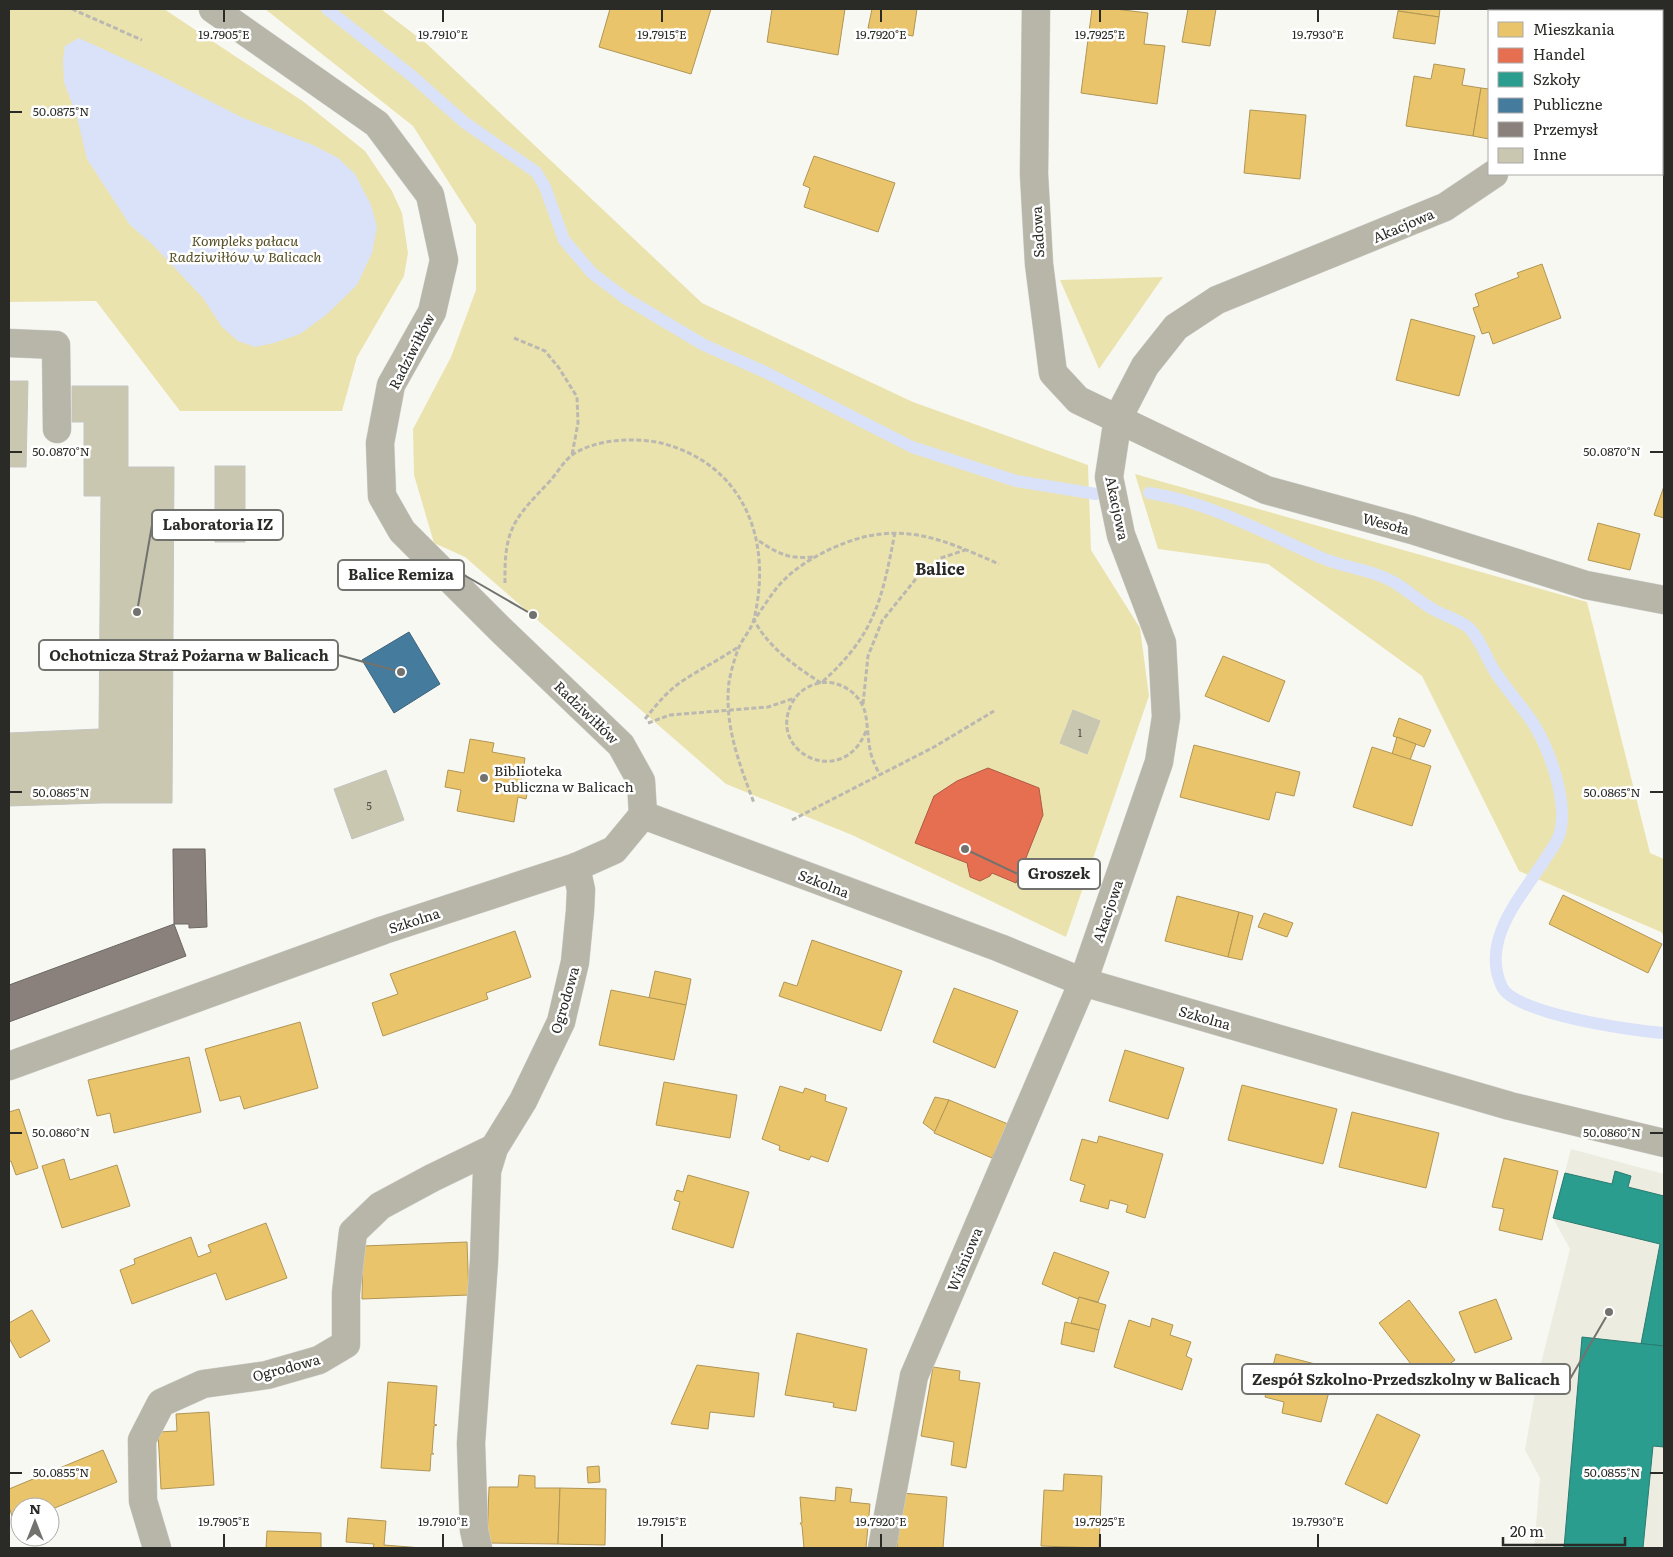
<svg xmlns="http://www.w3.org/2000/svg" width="1673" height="1557" font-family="Literata,serif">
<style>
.built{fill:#edece1}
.green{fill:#ebe3ae}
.water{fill:#d9e2f9}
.homes{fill:#e9c46a;stroke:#b09656}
.shops{fill:#e76f51;stroke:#ae5a44}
.schools{fill:#2a9d8f;stroke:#2a7a70}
.public{fill:#457b9d;stroke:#3d637a}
.industry{fill:#8a817c;stroke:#6d6762}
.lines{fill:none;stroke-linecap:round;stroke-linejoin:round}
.stream{stroke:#d9e2f9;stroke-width:12}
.building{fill:#cac7b0;stroke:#c4c4c1}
.minor-casing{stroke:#d2d2cf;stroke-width:29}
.path{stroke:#bab8b0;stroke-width:3;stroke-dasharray:5 2.5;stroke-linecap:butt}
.minor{stroke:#b7b6a9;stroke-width:28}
.ticks{fill:none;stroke:#2a2a27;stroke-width:2}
.poi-dot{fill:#72726e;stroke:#fff;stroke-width:2}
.labels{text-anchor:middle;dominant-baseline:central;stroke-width:5;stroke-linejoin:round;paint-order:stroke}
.number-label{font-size:11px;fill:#525149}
.street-label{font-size:14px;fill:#2a2a27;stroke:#fff}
.park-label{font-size:14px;font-style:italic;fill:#575025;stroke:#fff}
.poi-label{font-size:14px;fill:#2a2a27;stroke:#fff;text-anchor:start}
.quarter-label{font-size:16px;font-weight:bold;fill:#2a2a27;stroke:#fff}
.ticks-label{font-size:12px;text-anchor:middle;fill:#2a2a27;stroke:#fff;stroke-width:5;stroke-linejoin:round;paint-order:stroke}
.leader{fill:none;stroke:#72726e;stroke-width:2}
.callout-dot{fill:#72726e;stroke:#fff;stroke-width:2}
.callout{fill:#fff;stroke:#72726e;stroke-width:2}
.callout-label{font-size:15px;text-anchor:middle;font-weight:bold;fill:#2a2a27}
</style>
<rect width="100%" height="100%" fill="#f8f8f3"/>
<polygon class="built" points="1571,1149 1664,1174 1664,1548 1534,1548 1540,1478 1525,1450 1538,1375 1570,1249 1553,1218"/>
<g class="green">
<polygon points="9,9 164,9 304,102 365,151 392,191 402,213 408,253 404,276 357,357 342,411 180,411 96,301 9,302"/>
<polygon points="265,9 381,9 427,44 702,303 913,402 1088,465 1091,550 1140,628 1149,696 1066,937 852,835 726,784 465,557 434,543 414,475 413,429 451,357 476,290 476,225 413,126"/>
<polygon points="1163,277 1099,369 1060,280"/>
<polygon points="1135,474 1587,602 1650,853 1664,859 1664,936 1661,932 1519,871 1422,676 1268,564 1158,549"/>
</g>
<polygon class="water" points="79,38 157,74 243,118 313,145 338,158 355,174 371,205 377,227 372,253 357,285 326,315 300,334 274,343 255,347 238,341 222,327 203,298 152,244 130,225 87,159 77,117 64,82 63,60 65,46"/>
<g class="homes">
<polygon points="610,9 711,9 691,74 599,47"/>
<polygon points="772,9 845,9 838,55 767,42"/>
<polygon points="872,9 917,9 913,36 868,28"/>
<polygon points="1092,9 1115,9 1148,13 1144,44 1165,46 1157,104 1081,93"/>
<polygon points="1188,9 1216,9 1210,46 1182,42"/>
<polygon points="1399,9 1440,9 1439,17 1398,11"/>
<polygon points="1398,11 1439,17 1435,44 1393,38"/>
<polygon points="1434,64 1465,69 1462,85 1481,88 1473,136 1406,126 1414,76 1431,79"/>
<polygon points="1481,88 1489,89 1489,139 1473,136"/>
<polygon points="1250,110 1306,115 1300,179 1244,173"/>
<polygon points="814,156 895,183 878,232 804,207 810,188 803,185"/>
<polygon points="1542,264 1561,318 1493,344 1489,332 1482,334 1473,308 1479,306 1475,294 1519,277 1517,273"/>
<polygon points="1411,319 1475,336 1459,396 1396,380"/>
<polygon points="1664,486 1664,518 1654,515"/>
<polygon points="1598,523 1640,534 1630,570 1588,560"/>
<polygon points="1223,656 1285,681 1269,722 1205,696"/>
<polygon points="1399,718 1431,730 1424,747 1393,736"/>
<polygon points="1397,737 1416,744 1410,760 1392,754"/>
<polygon points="470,739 494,743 492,752 525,758 521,783 529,784 526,799 518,797 514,822 457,811 461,790 445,787 448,770 464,773"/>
<polygon points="1194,745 1300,772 1294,796 1276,792 1269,820 1180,797"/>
<polygon points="1372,747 1431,766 1412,826 1353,807"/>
<polygon points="1563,895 1662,944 1648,973 1549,924"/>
<polygon points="1177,896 1239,912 1228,957 1165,941"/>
<polygon points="1239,912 1253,916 1242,960 1228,957"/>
<polygon points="1264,913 1293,923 1287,937 1258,927"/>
<polygon points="515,931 531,977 486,993 488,999 383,1036 372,1003 398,994 390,974"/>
<polygon points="812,940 902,971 881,1031 779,996 784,982 797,986"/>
<polygon points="655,971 691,979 686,1005 649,998"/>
<polygon points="954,988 1018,1011 995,1068 933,1042"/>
<polygon points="611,990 686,1005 674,1060 599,1045"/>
<polygon points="300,1022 318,1088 244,1109 240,1096 220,1101 205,1049"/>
<polygon points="1125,1050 1184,1068 1168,1119 1109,1101"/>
<polygon points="189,1057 201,1112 114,1133 110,1113 97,1116 88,1080"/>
<polygon points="664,1082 737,1095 730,1138 656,1125"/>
<polygon points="1242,1085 1337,1109 1323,1164 1228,1140"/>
<polygon points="780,1086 803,1093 805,1088 826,1095 825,1101 847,1108 828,1162 811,1156 809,1160 779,1150 780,1146 762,1139"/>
<polygon points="935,1097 949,1100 935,1132 923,1123"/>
<polygon points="949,1100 1008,1124 992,1158 934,1133"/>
<polygon points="19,1109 38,1168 16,1175 11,1161 9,1162 9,1112"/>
<polygon points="1352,1112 1439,1133 1426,1188 1339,1167"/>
<polygon points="1099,1136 1163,1154 1145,1218 1126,1212 1128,1205 1110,1200 1108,1209 1080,1201 1085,1185 1070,1180 1082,1139 1097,1143"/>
<polygon points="1504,1158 1558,1171 1542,1240 1499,1230 1504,1209 1492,1207"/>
<polygon points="64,1159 70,1180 117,1165 130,1206 62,1228 42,1166"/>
<polygon points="688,1175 749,1192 733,1248 672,1229 680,1202 674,1200 677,1190 683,1192"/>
<polygon points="266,1223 287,1278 226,1300 216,1273 132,1304 120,1270 135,1264 134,1259 191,1237 198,1257 211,1252 208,1245"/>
<polygon points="467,1242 469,1295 362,1299 363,1246"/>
<polygon points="1054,1252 1109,1272 1098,1302 1079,1297 1078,1299 1042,1284"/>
<polygon points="1079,1297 1106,1305 1099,1330 1071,1323"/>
<polygon points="1496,1299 1512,1339 1475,1353 1459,1312"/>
<polygon points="1409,1300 1455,1360 1425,1382 1379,1323"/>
<polygon points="32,1310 50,1341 20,1358 9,1338 9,1323"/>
<polygon points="1152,1318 1173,1325 1170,1335 1191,1342 1186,1356 1192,1359 1182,1390 1114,1367 1129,1320 1150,1327"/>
<polygon points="1065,1322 1099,1330 1094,1352 1061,1344"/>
<polygon points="797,1333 867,1349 856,1411 833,1407 834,1403 785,1395"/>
<polygon points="1276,1354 1335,1369 1321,1422 1282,1413 1284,1402 1265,1397"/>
<polygon points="697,1365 759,1373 754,1417 710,1412 708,1429 671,1424"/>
<polygon points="933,1367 960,1371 959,1380 980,1383 966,1468 951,1465 954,1442 921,1436"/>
<polygon points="388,1382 437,1386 434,1424 437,1425 434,1426 432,1453 434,1454 431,1454 430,1471 381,1468"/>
<polygon points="209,1412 214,1485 161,1489 158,1432 177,1431 176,1414"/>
<polygon points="1377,1414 1420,1435 1387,1504 1345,1484"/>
<polygon points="103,1450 117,1482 50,1510 50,1507 20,1507 20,1523 15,1525 9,1507 9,1489"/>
<polygon points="599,1466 600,1482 588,1483 587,1467"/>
<polygon points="1064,1474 1102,1476 1099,1548 1041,1546 1044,1490 1063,1491"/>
<polygon points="519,1475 535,1476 535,1488 560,1488 558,1544 487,1543 489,1487 518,1487"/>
<polygon points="836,1487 852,1489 850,1502 870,1504 866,1548 804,1548 802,1526 800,1523 802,1523 800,1497 835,1501"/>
<polygon points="560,1488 606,1489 605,1545 558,1544"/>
<polygon points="902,1493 947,1497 943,1548 897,1548"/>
<polygon points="348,1518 386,1521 384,1545 422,1548 373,1548 374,1544 346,1542"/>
<polygon points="267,1531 321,1533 321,1548 266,1548"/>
</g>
<polygon class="shops" points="988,768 1039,788 1043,815 1016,883 992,873 990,876 980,881 970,877 967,863 915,843 934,796 957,781"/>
<g class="schools">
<polygon points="1615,1171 1631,1176 1628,1187 1664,1196 1664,1346 1641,1344 1660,1244 1553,1218 1565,1173 1612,1184"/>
<polygon points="1582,1337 1664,1346 1664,1447 1653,1446 1643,1548 1564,1548"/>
</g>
<polygon class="public" points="409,632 440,684 394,713 362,660"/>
<g class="industry">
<polygon points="173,849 205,849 207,927 189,928 189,924 174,924"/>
<polygon points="174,924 186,956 9,1022 9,985"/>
</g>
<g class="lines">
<g class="stream">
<polyline points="327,9 412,76 464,122 536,172 545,187 564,240 592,273 625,298 704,345 765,372 912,447 1016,481 1096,494"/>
<path d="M 1149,493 C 1210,502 1266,534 1322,558 C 1346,568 1374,570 1397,584 C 1408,591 1419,601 1431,608 C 1442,615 1457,619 1468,627 C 1480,638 1486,657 1494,670 C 1506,689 1521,705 1533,723 C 1550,750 1568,801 1560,833 C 1557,843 1549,853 1544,861 C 1520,898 1480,941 1502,987 C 1515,1014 1634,1031 1664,1033"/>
</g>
</g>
<g class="building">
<polygon points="9,381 28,381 26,467 9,467"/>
<polygon points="72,386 128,386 128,467 174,467 172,803 101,803 9,806 9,733 99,729 101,496 84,496 84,422 72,422"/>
<rect x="215" y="466" width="30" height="76"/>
<polygon points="1073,710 1100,721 1087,754 1060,743"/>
<polygon points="386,770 404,820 352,839 334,789"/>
</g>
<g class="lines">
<defs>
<g id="minor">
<polyline points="213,9 377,124 430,195 444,260 432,312 391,385 380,443 382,496 402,531 501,630 621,745 641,781 643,815"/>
<polyline points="1036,9 1034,174 1039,264 1053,373 1078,400 1266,490 1412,530 1586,585 1664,600"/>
<polyline points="1625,11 1627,9"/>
<polyline points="9,343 56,345 57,429"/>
<polyline points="643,815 1000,948 1083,982 1510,1106 1664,1143"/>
<polyline points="9,1066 384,930 576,867 614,850 643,815"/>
<polyline points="157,1548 143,1501 142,1440 161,1403 203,1384 267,1375 319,1360 346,1344 346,1293 353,1232 380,1206 432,1178 494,1148"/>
<polyline points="478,1548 474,1530 471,1443 484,1261 487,1171 494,1148 523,1101 561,1022 575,962 580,911 581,890 576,867"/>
<polyline points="882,1548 914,1376 1083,982 1159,762 1166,717 1162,643 1121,535 1109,477 1118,418 1145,366 1176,327 1217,300 1445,207 1494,174"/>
</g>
</defs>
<use href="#minor" class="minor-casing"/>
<g class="path">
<polyline points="72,9 142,40"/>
<polyline points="514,338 545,351 559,368 577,397 578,423 572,455"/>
<path d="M 895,532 C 882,600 875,635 821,683 C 795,666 769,648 754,620 C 763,608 771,594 781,583 C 796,567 815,556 835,547 C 898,519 940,538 999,564"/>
<path d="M 759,541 C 779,554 788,559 813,557"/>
<path d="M 505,583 C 504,528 514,519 550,481 C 557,473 564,461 572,455 C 595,439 634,437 661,443 C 744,464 773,540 754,619 C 752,628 744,637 740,645 C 735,656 731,671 729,682 C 724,725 739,763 754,803"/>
<polyline points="863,704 868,656 882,621 919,575 941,558 965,550"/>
<path d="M 645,719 C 657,704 668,690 684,680 C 702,668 721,659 738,647"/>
<polyline points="648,723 670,715 768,707 795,698"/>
<path d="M 866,731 C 843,790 766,753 792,703 C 798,692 807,686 819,683 C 841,679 863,695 866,717 C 868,729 868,742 871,754 C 873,762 877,769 880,775"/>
<polyline points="792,820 934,747 994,711"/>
</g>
<use href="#minor" class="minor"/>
</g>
<path class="ticks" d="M 224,10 L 224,22M 443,10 L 443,22M 662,10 L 662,22M 881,10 L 881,22M 1100,10 L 1100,22M 1318,10 L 1318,22M 10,112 L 22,112M 10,452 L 22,452M 1650,452 L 1663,452M 10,792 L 22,792M 1650,792 L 1663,792M 10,1133 L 22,1133M 1650,1133 L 1663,1133M 10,1473 L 22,1473M 1650,1473 L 1663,1473M 224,1534 L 224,1547M 443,1534 L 443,1547M 662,1534 L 662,1547M 881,1534 L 881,1547M 1100,1534 L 1100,1547M 1318,1534 L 1318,1547"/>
<circle class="poi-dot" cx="484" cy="778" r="5"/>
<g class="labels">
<g class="number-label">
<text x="1080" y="732">1</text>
<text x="369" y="805">5</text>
</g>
<g class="street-label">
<text transform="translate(1403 225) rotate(-23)">Akacjowa</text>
<text transform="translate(1037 232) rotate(-93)">Sadowa</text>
<text transform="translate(411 351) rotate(-63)">Radziwiłłów</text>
<text transform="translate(1118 508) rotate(78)">Akacjowa</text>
<text transform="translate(1386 523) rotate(15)">Wesoła</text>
<text transform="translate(587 712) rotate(44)">Radziwiłłów</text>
<text transform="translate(824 883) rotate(21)">Szkolna</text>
<text transform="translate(1107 911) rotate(-71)">Akacjowa</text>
<text transform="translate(414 920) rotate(-18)">Szkolna</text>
<text transform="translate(564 1000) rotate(-74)">Ogrodowa</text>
<text transform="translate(1205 1017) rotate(16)">Szkolna</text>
<text transform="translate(964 1259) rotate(-67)">Wiśniowa</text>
<text transform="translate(286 1367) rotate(-15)">Ogrodowa</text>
</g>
<g class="park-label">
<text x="245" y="240">Kompleks pałacu<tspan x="245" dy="16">Radziwiłłów w Balicach</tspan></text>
</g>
<g class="poi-label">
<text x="494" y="770">Biblioteka<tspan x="494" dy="16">Publiczna w Balicach</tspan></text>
</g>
<g class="quarter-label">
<text x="940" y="568">Balice</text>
</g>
</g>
<g class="ticks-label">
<text x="224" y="39">19.7905°E</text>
<text x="443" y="39">19.7910°E</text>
<text x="662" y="39">19.7915°E</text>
<text x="881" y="39">19.7920°E</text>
<text x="1100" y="39">19.7925°E</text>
<text x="1318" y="39">19.7930°E</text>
<text x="61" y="116">50.0875°N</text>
<text x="61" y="456">50.0870°N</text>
<text x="1612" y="456">50.0870°N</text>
<text x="61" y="797">50.0865°N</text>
<text x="1612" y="797">50.0865°N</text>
<text x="61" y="1137">50.0860°N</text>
<text x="1612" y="1137">50.0860°N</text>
<text x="61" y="1477">50.0855°N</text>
<text x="1612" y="1477">50.0855°N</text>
<text x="224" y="1526">19.7905°E</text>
<text x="443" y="1526">19.7910°E</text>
<text x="662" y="1526">19.7915°E</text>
<text x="881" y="1526">19.7920°E</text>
<text x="1100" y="1526">19.7925°E</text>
<text x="1318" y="1526">19.7930°E</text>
</g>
<path class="leader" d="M137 612L152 525M533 615L464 575M401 672L338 655M965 849L1018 874M1609 1312L1570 1379"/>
<g class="callout-dot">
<circle cx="137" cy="612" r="5"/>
<circle cx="533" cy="615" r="5"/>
<circle cx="401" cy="672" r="5"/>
<circle cx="965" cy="849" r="5"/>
<circle cx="1609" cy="1312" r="5"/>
</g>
<g class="callout">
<rect x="152" y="510" width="131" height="30" rx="5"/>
<rect x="338" y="560" width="126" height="30" rx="5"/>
<rect x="39" y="640" width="299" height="30" rx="5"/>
<rect x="1018" y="859" width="82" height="30" rx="5"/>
<rect x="1242" y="1364" width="328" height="30" rx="5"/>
</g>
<g class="callout-label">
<text x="218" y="530">Laboratoria IZ</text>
<text x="401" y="580">Balice Remiza</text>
<text x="189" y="661">Ochotnicza Straż Pożarna w Balicach</text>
<text x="1059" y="879">Groszek</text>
<text x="1406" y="1385">Zespół Szkolno-Przedszkolny w Balicach</text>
</g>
<rect width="1673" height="1557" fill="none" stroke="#2a2a27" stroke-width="20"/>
<rect x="1488" y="10" width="175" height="165" fill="#ffffff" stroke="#aaaaa9"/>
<rect x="1498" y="22" width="25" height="15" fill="#e9c46a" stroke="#aaaaa9"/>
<text x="1533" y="35" font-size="15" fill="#2a2a27">Mieszkania</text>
<rect x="1498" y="48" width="25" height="15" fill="#e76f51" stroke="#aaaaa9"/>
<text x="1533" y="60" font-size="15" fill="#2a2a27">Handel</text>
<rect x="1498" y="72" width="25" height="15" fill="#2a9d8f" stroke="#aaaaa9"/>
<text x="1533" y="85" font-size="15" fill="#2a2a27">Szkoły</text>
<rect x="1498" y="98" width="25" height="15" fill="#457b9d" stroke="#aaaaa9"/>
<text x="1533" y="110" font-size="15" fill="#2a2a27">Publiczne</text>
<rect x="1498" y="122" width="25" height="15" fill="#8a817c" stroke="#aaaaa9"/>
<text x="1533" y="135" font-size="15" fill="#2a2a27">Przemysł</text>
<rect x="1498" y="148" width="25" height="15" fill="#cac7b0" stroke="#aaaaa9"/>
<text x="1533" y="160" font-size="15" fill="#2a2a27">Inne</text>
<g transform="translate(35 1522)"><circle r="24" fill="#ffffff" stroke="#aaaaa9"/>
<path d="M0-4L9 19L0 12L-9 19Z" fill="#72726e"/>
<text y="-8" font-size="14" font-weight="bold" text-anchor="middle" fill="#2a2a27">N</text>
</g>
<path d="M1503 1537v8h122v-8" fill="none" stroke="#2a2a27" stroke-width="2.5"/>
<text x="1510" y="1537" font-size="15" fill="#2a2a27" stroke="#ffffff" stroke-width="4" paint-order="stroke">20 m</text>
</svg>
